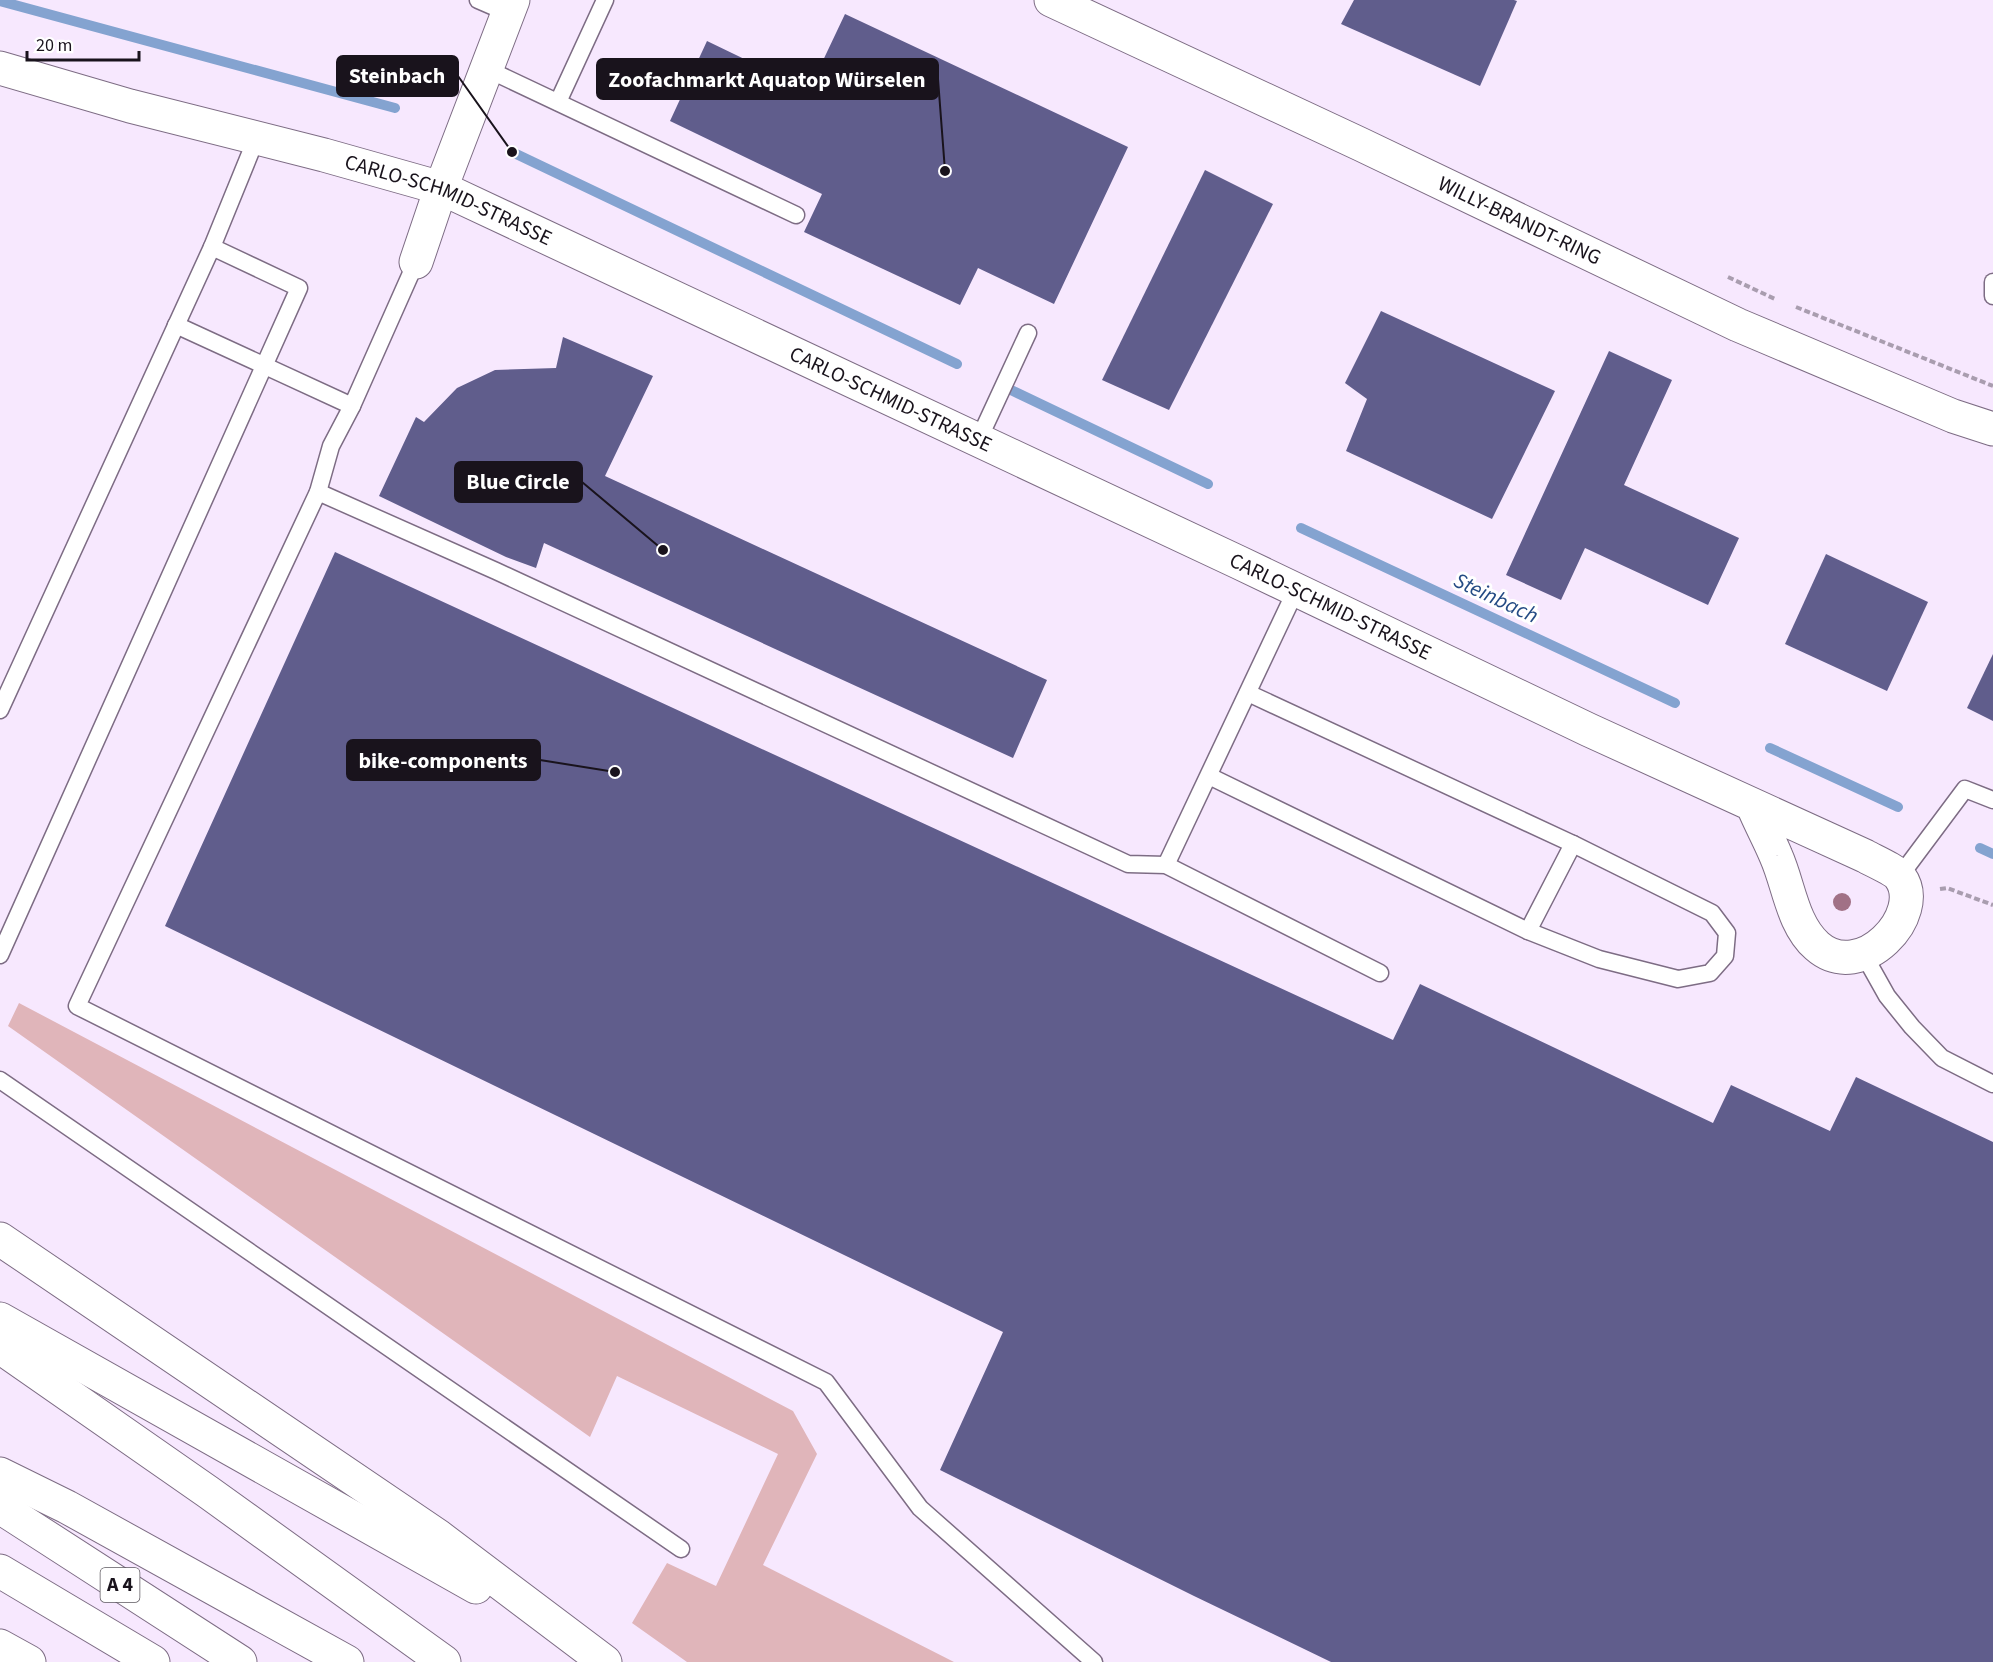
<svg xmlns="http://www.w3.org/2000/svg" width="1993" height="1662" font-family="'Source Sans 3',sans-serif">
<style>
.green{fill:#e0b5ba}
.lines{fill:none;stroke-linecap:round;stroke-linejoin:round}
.stream{stroke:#84a3d0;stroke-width:10}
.building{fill:#605d8c}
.lane-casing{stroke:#7d6c84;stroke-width:19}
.street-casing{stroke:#7d6c84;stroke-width:35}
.secondary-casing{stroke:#7d6c84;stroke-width:35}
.highway-casing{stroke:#7d6c84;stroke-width:35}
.path{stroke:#a99daf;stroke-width:4;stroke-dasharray:6 3;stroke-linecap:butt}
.lane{stroke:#fff;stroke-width:16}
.street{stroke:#fff;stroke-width:33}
.secondary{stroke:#fff;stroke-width:33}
.highway{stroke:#fff;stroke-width:33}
.tree{fill:#a17186}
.labels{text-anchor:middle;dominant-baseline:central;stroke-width:6;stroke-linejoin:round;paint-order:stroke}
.shield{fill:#fff;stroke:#5e5a60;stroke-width:1.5}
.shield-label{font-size:20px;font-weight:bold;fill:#19131c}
.street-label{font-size:21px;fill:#19131c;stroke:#fff}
.water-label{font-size:22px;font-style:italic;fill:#244b84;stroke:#fff}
.leader{fill:none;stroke:#19131c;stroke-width:2}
.callout-dot{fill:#19131c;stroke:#fff;stroke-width:2}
.callout{fill:#19131c;stroke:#19131c;stroke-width:2}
.callout-label{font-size:22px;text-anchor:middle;font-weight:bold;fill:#fff}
</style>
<rect width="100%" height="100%" fill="#f7e8fe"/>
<polygon class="green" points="19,1003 793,1411 817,1454 763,1565 954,1662 687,1662 632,1623 667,1563 716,1586 778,1454 617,1376 590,1437 8,1026"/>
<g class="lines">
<g class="stream">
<polyline points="0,1 395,108"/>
<polyline points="512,152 957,364"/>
<polyline points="1011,390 1208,484"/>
<polyline points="1301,528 1675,703"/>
<polyline points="1770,748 1898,807"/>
<polyline points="1980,848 1993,854"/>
</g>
</g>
<g class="building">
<polygon points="1354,0 1514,0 1517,1 1480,86 1341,24"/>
<polygon points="845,14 1128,147 1054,304 978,268 960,305 804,232 822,194 670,121 707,41 809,90"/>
<polygon points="1205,170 1273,204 1169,410 1102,380"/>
<polygon points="1381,311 1555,391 1492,519 1346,451 1367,399 1345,383"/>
<polygon points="563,337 653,376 605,476 1047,680 1013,758 544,543 536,568 506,557 379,496 416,417 424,422 457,388 495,370 556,368"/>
<polygon points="1609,351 1672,380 1624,485 1739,538 1708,605 1585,548 1561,600 1506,575"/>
<polygon points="335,552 1393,1040 1420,984 1713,1123 1731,1085 1830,1131 1856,1077 1993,1142 1993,1662 1331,1662 1194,1596 940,1470 1003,1332 165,926"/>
<polygon points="1826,554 1928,602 1887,691 1785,644"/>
<polygon points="1993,654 1993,721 1967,708"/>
</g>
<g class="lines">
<defs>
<g id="lane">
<polyline points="478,0 508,13"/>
<polyline points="487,69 796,215"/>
<polyline points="558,102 605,0"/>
<polyline points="416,262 352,406 331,446 318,492 77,1006 826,1382 920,1508 1094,1662"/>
<polyline points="1993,282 1993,296"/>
<polyline points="176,325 352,406"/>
<polyline points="978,441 1028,333"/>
<polyline points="318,492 496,571 1128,864 1166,865 1380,973"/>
<polyline points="0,710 212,247 256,139"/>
<polyline points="1209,776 1528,931 1599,959 1678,979 1710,973 1725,956 1727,933 1712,913 1573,844 1248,693"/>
<polyline points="1166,865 1296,590"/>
<polyline points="1900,876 1965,789 1993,800"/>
<polyline points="1528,931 1573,844"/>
<polyline points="0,955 299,288 212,247"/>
<polyline points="1864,955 1887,996 1912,1027 1942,1058 1993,1084"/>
<polyline points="0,1080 681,1549"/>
</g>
<g id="street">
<path id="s1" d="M 0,68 L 130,106 L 324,155 L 441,188 L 1238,562 L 1589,730 L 1865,856 C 1874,861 1895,870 1900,877 C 1927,914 1861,985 1817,946 C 1792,924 1789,885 1776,856 C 1769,839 1760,823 1753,806"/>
<polyline points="416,262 441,188 513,0"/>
</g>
<g id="secondary">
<path id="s2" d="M 1051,0 L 1360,144 L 1738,325 L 1953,416 L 1993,429"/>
</g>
<g id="highway">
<polyline points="0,1239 438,1536 605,1662"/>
<polyline points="0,1319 476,1587"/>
<polyline points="0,1347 208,1492 444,1662"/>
<polyline points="0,1474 67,1507 347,1662"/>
<polyline points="0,1507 240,1662"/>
<polyline points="0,1571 153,1662"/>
<polyline points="0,1646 29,1662"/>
</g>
</defs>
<use href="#lane" class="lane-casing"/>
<use href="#street" class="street-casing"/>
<use href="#secondary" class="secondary-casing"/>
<use href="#highway" class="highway-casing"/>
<g class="path">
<polyline points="1728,277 1775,299"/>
<polyline points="1796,307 1993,386"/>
<polyline points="1940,889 1947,888 1993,905"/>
</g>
<use href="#lane" class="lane"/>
<use href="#street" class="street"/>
<use href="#secondary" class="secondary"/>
<use href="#highway" class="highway"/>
</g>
<circle class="tree" cx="1842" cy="902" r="9"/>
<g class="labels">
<rect class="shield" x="100.5" y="1568" width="39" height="34" rx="4.5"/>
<g class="shield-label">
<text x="120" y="1585">A 4</text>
</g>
<g class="street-label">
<text stroke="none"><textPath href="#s1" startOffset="468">CARLO-SCHMID-STRASSE</textPath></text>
<text stroke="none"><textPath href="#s2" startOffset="518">WILLY-BRANDT-RING</textPath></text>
<text stroke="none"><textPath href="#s1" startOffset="954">CARLO-SCHMID-STRASSE</textPath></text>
<text stroke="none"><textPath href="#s1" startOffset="1440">CARLO-SCHMID-STRASSE</textPath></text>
</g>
<g class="water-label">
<text transform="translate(1496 598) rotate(25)">Steinbach</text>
</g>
</g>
<path class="leader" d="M512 152L458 76M945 171L938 79M663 550L582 482M615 772L540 760"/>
<g class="callout-dot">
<circle cx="512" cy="152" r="6"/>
<circle cx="945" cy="171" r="6"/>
<circle cx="663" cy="550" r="6"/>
<circle cx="615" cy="772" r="6"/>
</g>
<g class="callout">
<rect x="337" y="56" width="121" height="40" rx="6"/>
<rect x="597" y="59" width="341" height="40" rx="6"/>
<rect x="455" y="462" width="127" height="40" rx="6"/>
<rect x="347" y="740" width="193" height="40" rx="6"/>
</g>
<g class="callout-label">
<text x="397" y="83">Steinbach</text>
<text x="767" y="87">Zoofachmarkt Aquatop Würselen</text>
<text x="518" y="489">Blue Circle</text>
<text x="443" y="768">bike-components</text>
</g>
<path d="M27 51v9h112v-9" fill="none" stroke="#19131c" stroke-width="3"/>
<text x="36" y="51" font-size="18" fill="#19131c" stroke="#ffffff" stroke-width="4.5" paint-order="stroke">20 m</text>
</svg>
